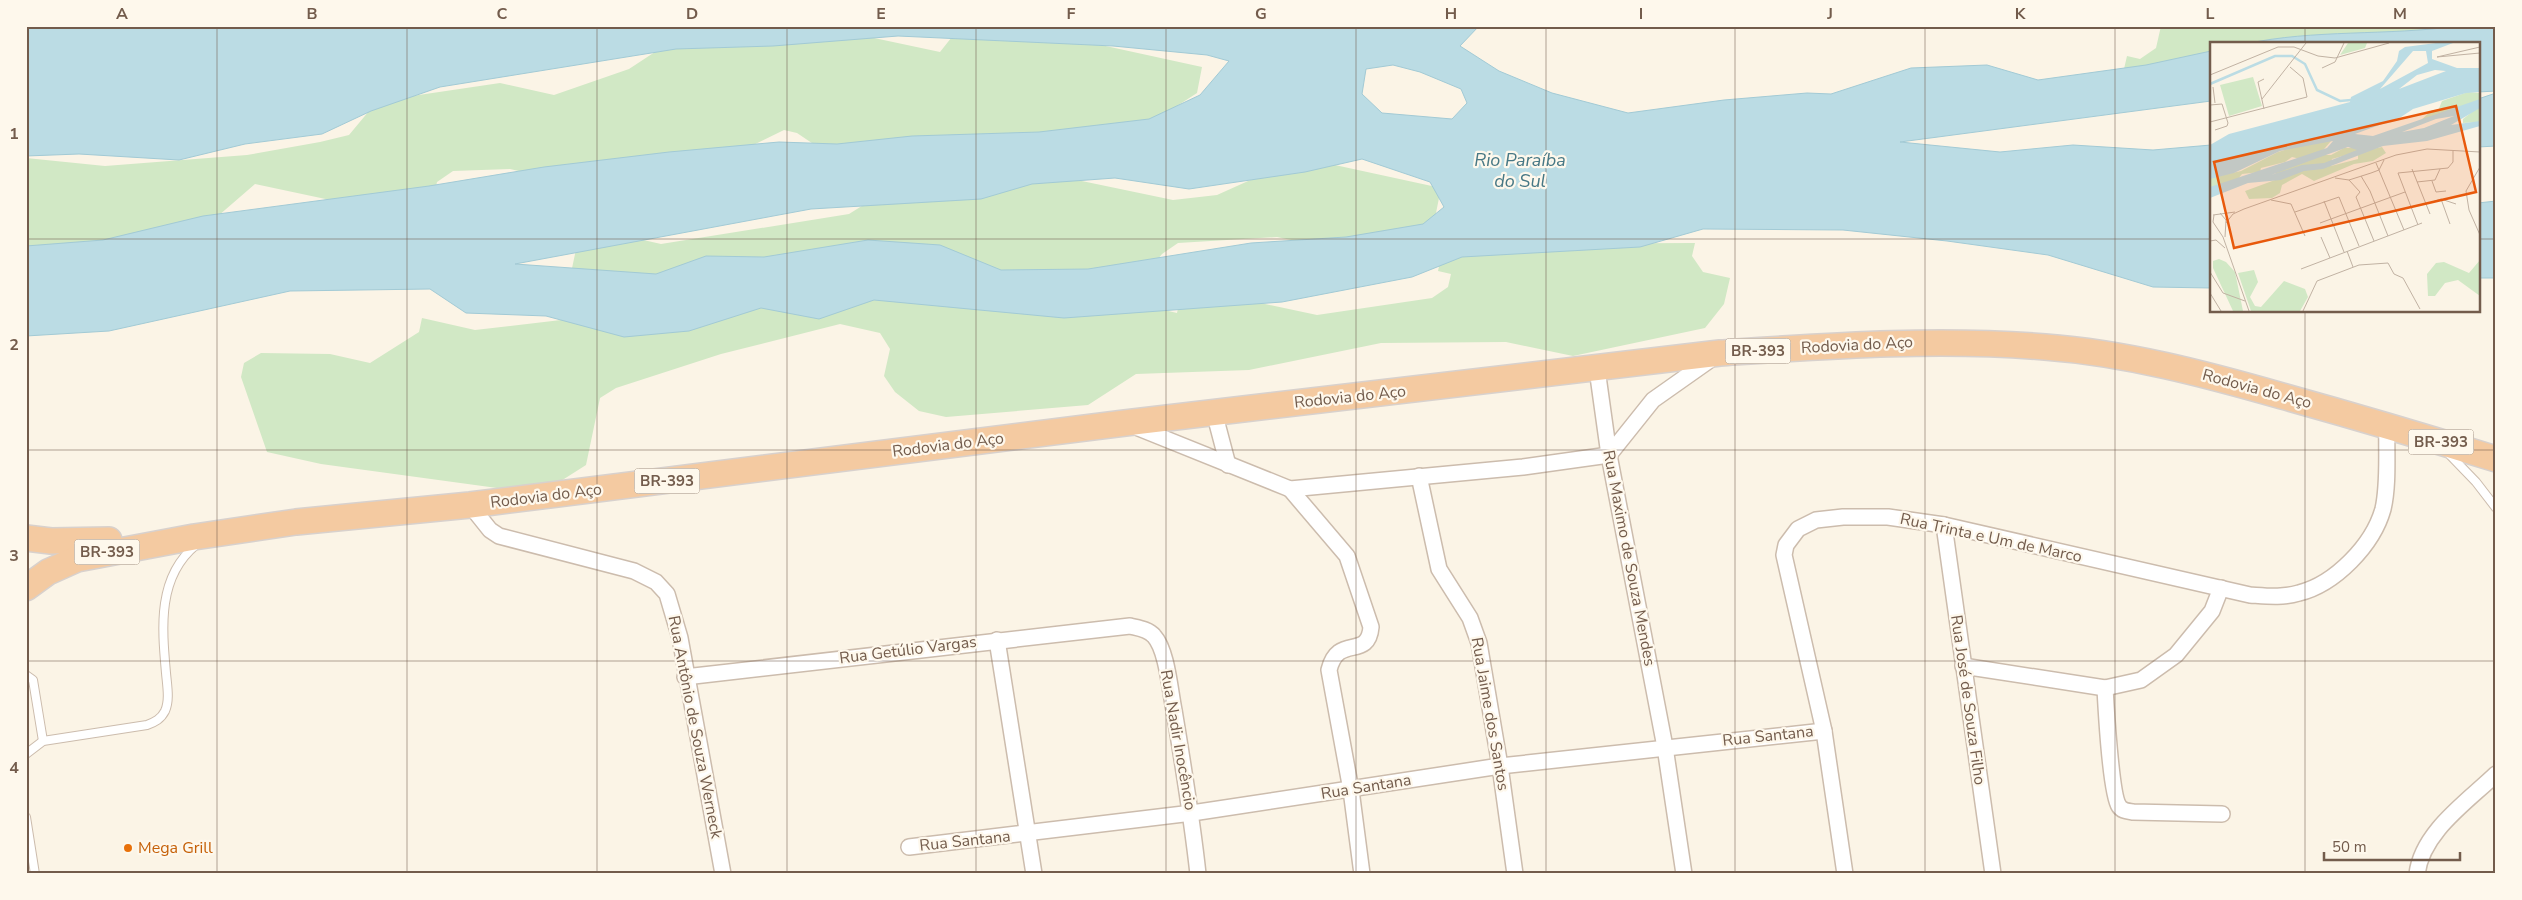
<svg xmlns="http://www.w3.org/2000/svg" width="2522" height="900" font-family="'Nunito Sans',sans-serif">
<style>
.green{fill:#d1e8c5}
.water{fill:#bbdce4;stroke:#a2cad5;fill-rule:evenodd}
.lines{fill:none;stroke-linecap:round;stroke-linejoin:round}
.service-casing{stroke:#ccbcad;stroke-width:10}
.minor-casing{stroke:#ccbcad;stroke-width:18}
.trunk-casing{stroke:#d8d1cd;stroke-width:28}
.service{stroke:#fff;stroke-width:8}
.minor{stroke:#fff;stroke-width:15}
.trunk{stroke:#f4caa1;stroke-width:25}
.grid{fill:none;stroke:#735c4c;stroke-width:1;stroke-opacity:0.55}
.food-dot{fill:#e8710a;stroke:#fef8ec;stroke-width:2}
.labels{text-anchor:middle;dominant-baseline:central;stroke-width:4.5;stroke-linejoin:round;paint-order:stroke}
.shield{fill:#fef8ec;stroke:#9d8b7c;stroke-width:1}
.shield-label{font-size:15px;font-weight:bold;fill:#735c4c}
.street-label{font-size:16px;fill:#735c4c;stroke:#fef8ec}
.food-label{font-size:16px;fill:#c56008;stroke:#fef8ec;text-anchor:start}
.water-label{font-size:18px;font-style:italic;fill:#477885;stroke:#fef8ec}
.inset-river{fill:none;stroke:#bbdce4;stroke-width:2.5}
.inset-road{fill:none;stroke:#c1b2a3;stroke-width:1}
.view{fill:#e8590c;fill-opacity:0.15;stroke:#e8590c;stroke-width:2.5}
.inset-edge{fill:none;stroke:#735c4c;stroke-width:2.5}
.neatline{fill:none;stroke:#735c4c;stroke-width:2}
.grid-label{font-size:16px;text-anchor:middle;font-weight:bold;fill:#735c4c}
</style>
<rect width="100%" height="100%" fill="#fbf4e6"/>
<g class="green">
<polygon points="2161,26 2496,26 2448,44 2211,44 2211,76 2124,69 2127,56 2140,59 2156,48"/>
<polygon points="959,28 1069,38 1202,67 1197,93 1115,146 1053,175 1173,200 1217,195 1279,167 1321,162 1441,188 1433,228 1371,257 1277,237 1178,243 1162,254 1143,278 1151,307 1177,313 1180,299 1223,295 1317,315 1432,298 1448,287 1451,274 1438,271 1444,244 1695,243 1692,256 1703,272 1730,278 1724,304 1705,328 1573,356 1506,342 1381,343 1249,370 1136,374 1088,405 946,417 919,411 895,392 884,376 890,349 880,333 840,324 721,354 616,388 600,398 586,465 553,486 497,488 321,464 267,452 241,377 244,363 261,353 330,354 370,363 419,332 422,318 475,330 561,320 578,240 595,229 661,244 849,214 865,204 858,174 797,133 784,130 705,169 576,184 510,169 453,171 437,182 431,208 349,204 255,184 203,229 26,266 26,158 105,166 247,155 320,142 349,135 369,111 385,100 500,83 554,95 629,69 661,48 860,35 940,52"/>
</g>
<g class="water">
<path d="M 26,26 L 1479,26 L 1460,46 L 1499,71 L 1552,93 L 1628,113 L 1724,100 L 1807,93 L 1831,94 L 1911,68 L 1987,65 L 2038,80 L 2146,65 L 2211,51 L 2211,101 L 1900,142 L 2000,152 L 2073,145 L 2153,150 L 2211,145 L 2211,288 L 2153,287 L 2048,255 L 1947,241 L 1843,230 L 1703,229 L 1640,247 L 1462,257 L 1412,277 L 1282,302 L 1064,318 L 874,300 L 819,319 L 761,308 L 689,331 L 624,337 L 546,316 L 466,313 L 430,289 L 290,291 L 109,331 L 26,336 L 26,246 L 103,240 L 203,216 L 429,186 L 544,167 L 669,152 L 779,142 L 837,144 L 912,136 L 1039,132 L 1149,119 L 1200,95 L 1229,61 L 1207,55 L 1113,46 L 898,36 L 773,46 L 676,49 L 440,87 L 371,111 L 322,134 L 245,144 L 179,160 L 79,154 L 26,156 ZM 1393,65 L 1420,72 L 1461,89 L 1467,103 L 1452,119 L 1382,113 L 1362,94 L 1366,69 ZM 1362,159 L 1430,182 L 1444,207 L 1423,224 L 1346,237 L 1251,243 L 1088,269 L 1001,270 L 940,245 L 868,240 L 764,257 L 706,256 L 656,274 L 515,264 L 811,209 L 981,199 L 1032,184 L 1115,178 L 1189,189 L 1305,172 Z"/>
<path d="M 2458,26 L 2496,26 L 2496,91 L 2478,92 L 2478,44 L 2245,44 C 2314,29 2387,36 2458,26 Z"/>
<polygon points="2496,93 2496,146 2478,147 2478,99"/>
<polygon points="2496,201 2496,278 2478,278 2478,203"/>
</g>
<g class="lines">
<defs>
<g id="service">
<polyline points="2448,453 2476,482 2496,508"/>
<polyline points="26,675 33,680 43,741"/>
<path d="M 26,754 L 43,741 L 147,725 C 155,722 161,719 165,711 C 170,700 167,685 166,673 C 162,628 157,577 196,545"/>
<polyline points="26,817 35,874"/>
</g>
<g id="minor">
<polyline points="1597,369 1609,455 1665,747 1684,874"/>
<polyline points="1214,412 1228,465"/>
<polyline points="1131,425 1290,489 1523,467 1609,455 1653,400 1714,357"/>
<polyline points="1419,476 1439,569 1470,618 1479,643 1500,766 1515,874"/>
<path d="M 1290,489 L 1347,556 L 1371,627 C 1368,661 1338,633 1329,670 L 1351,790 L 1362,874"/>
<polyline points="470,505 490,530 499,536 634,571 656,582 667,594 680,638 723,874"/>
<polyline points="1944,525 1993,874"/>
<polyline points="997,640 1034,874"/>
<polyline points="1963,666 2105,688 2141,680 2176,655 2212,611 2221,588"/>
<path d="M 685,677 L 1130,626 C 1138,628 1148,629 1154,636 C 1167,650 1170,691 1174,710 C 1183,764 1192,819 1198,874"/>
<path d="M 2105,688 C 2106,707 2111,795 2119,806 C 2122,811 2127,811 2133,812 L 2222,814"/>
<polyline points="909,847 1192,813 1500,766 1824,731"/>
<path d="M 1845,874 L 1824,731 L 1784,555 L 1786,545 L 1798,529 L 1816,520 L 1843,517 L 1888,517 L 1944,525 L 2250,595 C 2266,596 2283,598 2299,593 C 2335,584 2373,545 2383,509 C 2389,483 2386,452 2387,425"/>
<path d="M 2417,874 C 2422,832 2467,802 2496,774"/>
</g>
<g id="trunk">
<polyline points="26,538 51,541 109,540"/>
<path d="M 26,588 L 48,572 L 77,559 L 194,537 L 296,522 L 470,505 L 1125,423 L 1720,353 C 1828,346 1937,338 2045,347 C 2126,353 2205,374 2282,396 C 2354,416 2425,437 2496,459"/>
</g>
</defs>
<use href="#service" class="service-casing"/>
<use href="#minor" class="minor-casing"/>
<use href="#trunk" class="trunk-casing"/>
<use href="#service" class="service"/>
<use href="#minor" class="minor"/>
<use href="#trunk" class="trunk"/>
</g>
<path class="grid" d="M 217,26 L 217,874M 407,26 L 407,874M 597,26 L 597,874M 787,26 L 787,874M 976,26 L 976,874M 1166,26 L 1166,874M 1356,26 L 1356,874M 1546,26 L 1546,874M 1735,26 L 1735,874M 1925,26 L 1925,874M 2115,26 L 2115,874M 2305,26 L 2305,44M 26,239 L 2211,239M 2478,239 L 2496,239M 2305,311 L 2305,874M 26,450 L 2496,450M 26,661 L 2496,661"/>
<circle class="food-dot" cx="128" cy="848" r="5"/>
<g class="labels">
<g class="shield">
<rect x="1725.5" y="338.5" width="65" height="25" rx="4"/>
<rect x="2408.5" y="429.5" width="65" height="25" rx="4"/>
<rect x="634.5" y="468.5" width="65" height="25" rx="4"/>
<rect x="74.5" y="539.5" width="65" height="25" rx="4"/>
</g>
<g class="shield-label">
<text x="1758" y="351">BR-393</text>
<text x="2441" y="442">BR-393</text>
<text x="667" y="481">BR-393</text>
<text x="107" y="552">BR-393</text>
</g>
<g class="street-label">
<text transform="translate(1857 345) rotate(-3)">Rodovia do Aço</text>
<text transform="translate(2257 389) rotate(15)">Rodovia do Aço</text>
<text transform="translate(1350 397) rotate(-6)">Rodovia do Aço</text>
<text transform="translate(948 445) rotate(-7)">Rodovia do Aço</text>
<text transform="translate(546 496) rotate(-7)">Rodovia do Aço</text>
<text transform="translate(1991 538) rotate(12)">Rua Trinta e Um de Marco</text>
<text transform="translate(1629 558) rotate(79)">Rua Maximo de Souza Mendes</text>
<text transform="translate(908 650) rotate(-7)">Rua Getúlio Vargas</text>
<text transform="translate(1968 700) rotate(82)">Rua José de Souza Filho</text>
<text transform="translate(1490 714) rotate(80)">Rua Jaime dos Santos</text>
<text transform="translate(695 727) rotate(79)">Rua Antônio de Souza Werneck</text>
<text transform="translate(1768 736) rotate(-6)">Rua Santana</text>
<text transform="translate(1178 740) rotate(80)">Rua Nadir Inocêncio</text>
<text transform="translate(1366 787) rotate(-9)">Rua Santana</text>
<text transform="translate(965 841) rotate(-6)">Rua Santana</text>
</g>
<g class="food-label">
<text x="138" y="848">Mega Grill</text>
</g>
<g class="water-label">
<text x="1520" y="160">Rio Paraíba<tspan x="1520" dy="21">do Sul</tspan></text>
</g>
</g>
<g transform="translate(2210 42)">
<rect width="270" height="270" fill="#fbf4e6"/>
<path d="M 138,1 L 157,1 L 155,6 L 130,13 ZM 43,35 L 52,64 L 19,74 L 10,43 ZM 258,50 L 270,51 L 270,80 L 253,81 L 253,77 L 266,67 L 210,79 L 222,68 L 228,69 L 232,59 ZM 121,99 L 109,113 L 121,113 L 134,106 L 147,106 L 147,110 L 122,117 L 121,124 L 148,117 L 148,111 L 157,108 L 172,105 L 176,111 L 163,119 L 144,122 L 104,139 L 92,132 L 72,143 L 70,151 L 62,156 L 39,157 L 35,149 L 65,138 L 66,129 L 90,121 L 90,117 L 82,115 L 75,120 L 51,126 L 50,130 L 32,132 L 28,137 L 0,147 L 0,136 L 31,129 L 68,110 L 97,101 ZM 9,217 L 16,220 L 25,230 L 33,269 L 23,269 L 3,226 L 3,219 ZM 270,218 L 270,254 L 248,238 L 235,241 L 225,254 L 218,254 L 217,232 L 226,221 L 234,220 L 259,231 ZM 44,228 L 48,240 L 40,255 L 45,264 L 51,265 L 74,239 L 95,247 L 98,255 L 90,269 L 41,269 L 28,231 Z" fill="#d1e8c5"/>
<path d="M 226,1 L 243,1 L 222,9 L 222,17 L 247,26 L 270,26 L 270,50 L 256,51 L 203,67 L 191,75 L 145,92 L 163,94 L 270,57 L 270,66 L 241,83 L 270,79 L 270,84 L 217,99 L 173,104 L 113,127 L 94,129 L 71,138 L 38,141 L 0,156 L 0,145 L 117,106 L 123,99 L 70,109 L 24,131 L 0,137 L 0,103 L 19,92 L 140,60 L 141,55 L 173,39 L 187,19 L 189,9 L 195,5 ZM 203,9 L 216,9 L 218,21 L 170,47 ZM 225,28 L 236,29 L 189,47 L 207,33 ZM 244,74 L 214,86 L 192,90 L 226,77 ZM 138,105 L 147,108 L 114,121 L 92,123 L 61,133 Z" fill="#bbdce4" fill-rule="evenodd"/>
<path class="inset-river" d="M 0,42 L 65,14 L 82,14 L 95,22 L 107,48 L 130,59 L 141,58"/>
<path class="inset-road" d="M 270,5 L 227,15 L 270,11M 112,26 L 125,20 L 134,1M 0,33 L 68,5 L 84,5 L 108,14 L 125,16 L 179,1M 3,45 L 5,61M 52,57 L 96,1M 0,63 L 12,62 L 18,81 L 17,84 L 5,88M 54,67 L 48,40 L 54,37M 0,80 L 97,55 L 93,36 L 80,25M 166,121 L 194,188M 270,125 L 256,149 L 259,168 L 270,193M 202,127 L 220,172M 151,134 L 160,149 L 178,194M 125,136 L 139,138 L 161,131 L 169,128 L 174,118M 139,138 L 150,150 L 146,155 L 164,199M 222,139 L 226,150 L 236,149M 207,140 L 225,138 L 230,127M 231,157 L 240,182M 61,158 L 81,162 L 95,194M 114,159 L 134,210M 216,162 L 231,157 L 246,162M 85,170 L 129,155 L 149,204M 10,171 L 16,178 L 15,195M 3,173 L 25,170M 4,173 L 3,180 L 13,195 L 39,269M 16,181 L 23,172 L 34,167 L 186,113 L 217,107 L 270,110M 110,181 L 195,150M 208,183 L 188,131 L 238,126 L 243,120 L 243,109M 111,195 L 120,216M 0,199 L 6,198 L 15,206M 137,209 L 143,225M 91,227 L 212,181M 0,230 L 13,251 L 35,259M 0,251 L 11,269M 93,269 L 107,239 L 149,223 L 178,221 L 184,232 L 193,236 L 210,267"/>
<path class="view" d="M 246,64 L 266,150 L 24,206 L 4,120 Z"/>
<rect width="270" height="270" class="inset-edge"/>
</g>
<rect width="2522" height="900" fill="none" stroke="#fef8ec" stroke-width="55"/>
<path d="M2324 852v8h136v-8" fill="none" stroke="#735c4c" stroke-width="2.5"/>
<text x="2332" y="852" font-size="15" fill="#735c4c" stroke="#fef8ec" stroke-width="4" paint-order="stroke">50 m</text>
<rect x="28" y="28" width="2466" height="844" class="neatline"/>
<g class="grid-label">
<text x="122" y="19">A</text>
<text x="312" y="19">B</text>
<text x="502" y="19">C</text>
<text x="692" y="19">D</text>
<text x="881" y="19">E</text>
<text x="1071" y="19">F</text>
<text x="1261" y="19">G</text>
<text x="1451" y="19">H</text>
<text x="1641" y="19">I</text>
<text x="1830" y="19">J</text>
<text x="2020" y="19">K</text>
<text x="2210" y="19">L</text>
<text x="2400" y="19">M</text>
<text x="14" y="139">1</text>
<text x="14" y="350">2</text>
<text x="14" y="561">3</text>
<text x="14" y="773">4</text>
</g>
</svg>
